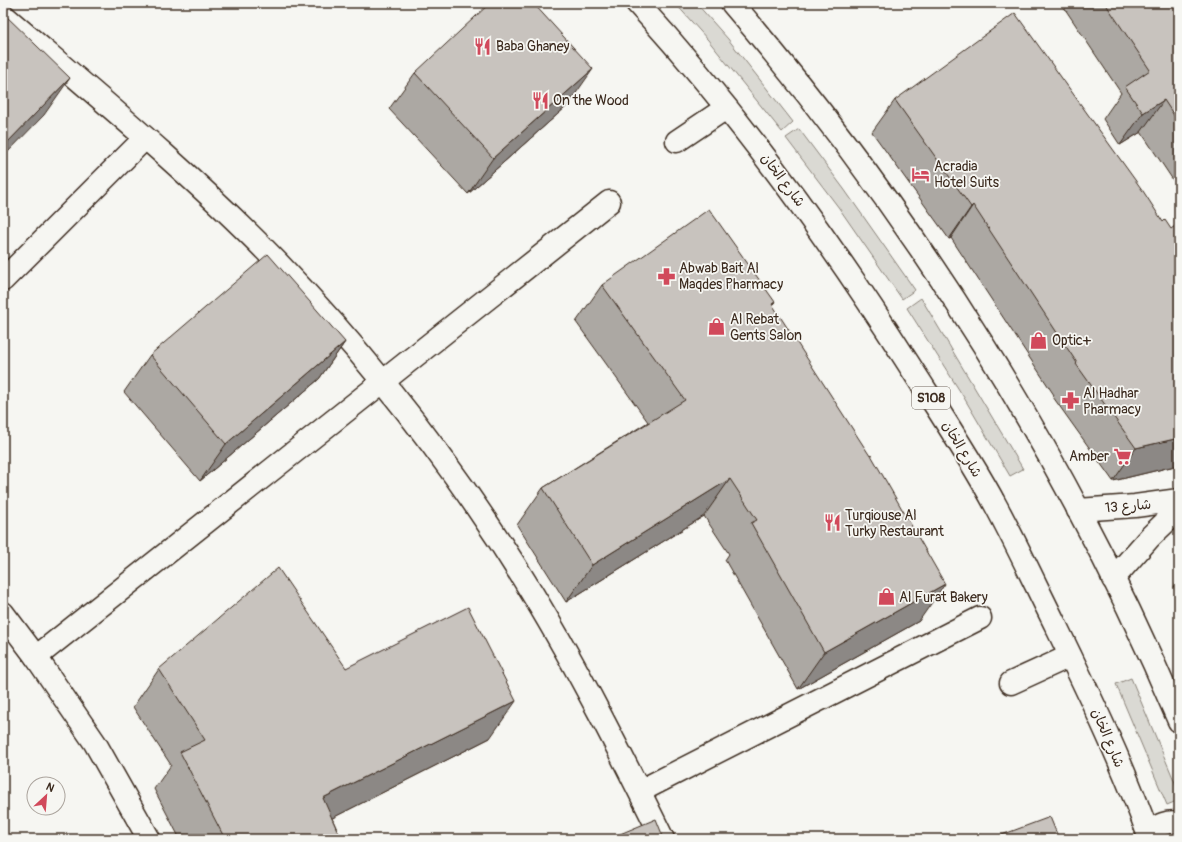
<svg xmlns="http://www.w3.org/2000/svg" width="1182" height="842" font-family="Pangolin,'Playpen Sans Arabic',sans-serif">
<style>
.green{fill:#dad9d3;stroke:#8a8278}
.lines{fill:none;stroke-linecap:round;stroke-linejoin:round}
.minor-casing{stroke:#3b2a1e;stroke-width:25}
.primary-casing{stroke:#3b2a1e;stroke-width:25}
.minor{stroke:#f6f6f2;stroke-width:22}
.primary{stroke:#f6f6f2;stroke-width:22}
.wall{fill:#aca8a3;stroke:#3b2a1e}
.shaded-wall{fill:#8c8885;stroke:#3b2a1e}
.building{fill:#c8c3be;stroke:#3b2a1e}
.labels{text-anchor:middle;dominant-baseline:central;stroke-width:3.5;stroke-linejoin:round;paint-order:stroke}
.shield{fill:#f6f6f2;stroke:#73675e;stroke-width:1}
.shield-label{font-size:13px;font-weight:bold;fill:#3b2a1e}
.poi-label{font-size:14px;fill:#3b2a1e;stroke:#f6f6f2;text-anchor:start}
.street-label{font-size:14px;fill:#3b2a1e;stroke:#f6f6f2}
</style>
<rect width="100%" height="100%" fill="#f6f6f2"/>
<filter id="ink" filterUnits="userSpaceOnUse"><feTurbulence type="fractalNoise" baseFrequency=".025" numOctaves="2"/><feDisplacementMap in="SourceGraphic" scale="8" xChannelSelector="R" yChannelSelector="G"/><feConvolveMatrix kernelMatrix="1 2 1 2 8 2 1 2 1" color-interpolation-filters="sRGB"/></filter>
<g filter="url(#ink)">
<g class="green">
<polygon points="675,3 696,3 728,39 793,122 782,132 708,40"/>
<polygon points="799,129 844,189 915,290 902,299 839,208 786,138"/>
<polygon points="921,298 1023,469 1010,476 963,396 907,308"/>
<polygon points="1131,678 1179,792 1179,800 1167,805 1116,684"/>
</g>
<g class="lines">
<defs>
<g id="minor">
<path d="M 3,15 C 96,95 192,174 277,262 C 374,363 460,474 532,593 C 580,672 622,756 663,839"/>
<polyline points="3,280 145,138"/>
<polyline points="1078,510 1135,506 1179,500"/>
<polyline points="1113,579 1150,537 1179,509"/>
<polyline points="3,613 36,657 95,743 149,839"/>
<polyline points="36,657 609,202"/>
<polyline points="640,791 980,618"/>
</g>
<g id="primary">
<path d="M 637,3 C 739,114 827,236 908,363 C 938,410 970,457 996,506 C 1017,545 1036,586 1056,626 C 1090,696 1124,766 1150,839"/>
<path d="M 732,3 C 916,217 1069,461 1179,721"/>
<polyline points="677,141 726,108"/>
<polyline points="1011,683 1070,656"/>
<path d="M 1148,832 C 1158,826 1167,820 1179,823"/>
</g>
</defs>
<use href="#minor" class="minor-casing"/>
<use href="#primary" class="primary-casing"/>
<use href="#minor" class="minor"/>
<use href="#primary" class="primary"/>
</g>
<g class="wall">
<polygon points="1061,3 1179,3 1179,189 1141,132 1120,145 1103,119 1121,93"/>
<polygon points="415,73 567,106 468,194 389,109"/>
<polygon points="895,100 1179,465 1113,481 1053,397 1054,395 951,238 949,239 872,132"/>
<polygon points="602,285 775,302 772,305 919,621 798,689 725,560 729,554 704,516 566,602 517,525 543,488 648,422 576,322"/>
<polygon points="345,342 319,379 200,481 124,392 150,355"/>
<polygon points="1179,579 1179,599 1174,587"/>
<polygon points="346,668 490,738 332,818 341,839 180,839 154,789 171,765 133,707 159,669"/>
</g>
<g class="shaded-wall">
<polygon points="593,69 567,106 468,194 493,158"/>
<polygon points="70,78 44,115 3,157 3,147"/>
<polygon points="1164,100 1141,132 1120,145 1143,113"/>
<polygon points="973,205 951,238 949,239 971,207"/>
<polygon points="345,342 319,379 200,481 226,444"/>
<polygon points="1179,438 1179,465 1113,481 1136,448"/>
<polygon points="730,479 704,516 566,602 592,565"/>
<polygon points="945,584 919,621 798,689 824,652"/>
<polygon points="516,701 490,738 297,836 323,798"/>
</g>
<g class="building">
<polygon points="490,3 533,3 593,69 493,158 415,73"/>
<polygon points="1105,3 1179,3 1179,123 1164,100 1143,113 1125,87 1150,70"/>
<polygon points="3,13 70,78 3,147"/>
<polygon points="1015,13 1143,191 1163,222 1165,220 1171,229 1179,223 1179,438 1136,448 1076,364 1077,363 973,205 971,207 895,100"/>
<polygon points="709,209 775,302 772,304 870,456 871,455 945,584 824,652 751,523 757,520 730,479 592,565 543,488 685,400 602,285"/>
<polygon points="268,254 345,342 226,444 150,355"/>
<polygon points="278,568 346,668 468,607 516,701 323,798 341,839 225,839 180,752 205,740 159,669"/>
<polygon points="1050,817 1059,839 991,839"/>
<polygon points="656,819 664,839 608,839"/>
<polygon points="981,835 982,839 971,839"/>
</g>
</g>
<defs>
<symbol id="restaurant-bare" viewBox="-9 -9 18 18"><path d="M-5-6h1v4h1v-4h1v4h1v-4h1v5L-1.5 .5V6h-2V.5L-5-1ZM5-6V6H3V1.5H1.5Q1.5-4 5-6Z" fill="#d1495b" stroke="#f6f6f2" stroke-width="2.5" paint-order="stroke"/></symbol>
<symbol id="hotel-bare" viewBox="-9 -9 18 18"><path d="M-6-4.5h1.5V1H6V5H4.5V3h-9V5H-6ZM-4 0a1.8 1.8 0 1 1 3.6 0ZM.5 0V-2.5h3Q6-2.5 6 0Z" fill="#d1495b" stroke="#f6f6f2" stroke-width="2.5" paint-order="stroke"/></symbol>
<symbol id="pharmacy-bare" viewBox="-9 -9 18 18"><path d="M-2-6h4v4h4v4h-4v4h-4v-4h-4v-4h4Z" fill="#d1495b" stroke="#f6f6f2" stroke-width="2.5" paint-order="stroke"/></symbol>
<symbol id="shop-bare" viewBox="-9 -9 18 18"><path d="M-5-2.5h2.3a2.7 3.5 0 0 1 5.4 0H5L5.5 6h-11ZM-1.5-2.5h3a1.5 2.3 0 0 0-3 0Z" fill="#d1495b" stroke="#f6f6f2" stroke-width="2.5" paint-order="stroke"/></symbol>
<symbol id="supermarket-bare" viewBox="-9 -9 18 18"><path d="M-6-5.5h2.5l.6 2H6L4.5 2H-2.5L-4.4-4H-6ZM-1.5 3.2a1.3 1.3 0 1 0 .1 0ZM3 3.2a1.3 1.3 0 1 0 .1 0Z" fill="#d1495b" stroke="#f6f6f2" stroke-width="2.5" paint-order="stroke"/></symbol>
</defs>
<g fill-rule="evenodd">
<use href="#restaurant-bare" x="470" y="34" width="25" height="25"/>
<use href="#restaurant-bare" x="528" y="88" width="25" height="25"/>
<use href="#hotel-bare" x="908" y="162" width="25" height="25"/>
<use href="#pharmacy-bare" x="654" y="264" width="25" height="25"/>
<use href="#shop-bare" x="704" y="314" width="25" height="25"/>
<use href="#shop-bare" x="1026" y="328" width="25" height="25"/>
<use href="#pharmacy-bare" x="1058" y="388" width="25" height="25"/>
<use href="#supermarket-bare" x="1110" y="444" width="25" height="25"/>
<use href="#restaurant-bare" x="820" y="510" width="25" height="25"/>
<use href="#shop-bare" x="874" y="584" width="25" height="25"/>
</g>
<g class="labels">
<rect class="shield" x="912" y="387" width="38" height="22" rx="3"/>
<g class="shield-label">
<text x="931" y="398">S108</text>
</g>
<g class="poi-label">
<text x="496" y="46">Baba Ghaney</text>
<text x="553" y="100">On the Wood</text>
<text x="934" y="166">Acradia<tspan x="934" dy="16">Hotel Suits</tspan></text>
<text x="679" y="268">Abwab Bait Al<tspan x="679" dy="16">Maqdes Pharmacy</tspan></text>
<text x="730" y="319">Al Rebat<tspan x="730" dy="16">Gents Salon</tspan></text>
<text x="1052" y="340">Optic+</text>
<text x="1083" y="393">Al Hadhar<tspan x="1083" dy="16">Pharmacy</tspan></text>
<text x="1109" y="456" text-anchor="end">Amber</text>
<text x="845" y="515">Turqiouse Al<tspan x="845" dy="16">Turky Restaurant</tspan></text>
<text x="899" y="597">Al Furat Bakery</text>
</g>
<g class="street-label">
<text transform="translate(783 180) rotate(53)">شارع الخان</text>
<text transform="translate(962 449) rotate(59)">شارع الخان</text>
<text transform="translate(1128 506) rotate(-5)">شارع 13</text>
<text transform="translate(1108 738) rotate(67)">شارع الخان</text>
</g>
</g>
<rect width="1182" height="842" fill="none" stroke="#f6f6f2" stroke-width="16"/>
<rect x="8" y="8" width="1166" height="826" fill="none" stroke="#3b2a1e" stroke-width="1.5" filter="url(#ink)"/>
<g transform="translate(46 796) rotate(26)"><circle r="19" fill="#f6f6f2" stroke="#aba49d"/>
<path d="M0-3L7 15L0 10L-7 15Z" fill="#d1495b"/>
<text y="-6" font-size="11" font-weight="bold" text-anchor="middle" fill="#3b2a1e">N</text>
</g>
</svg>
